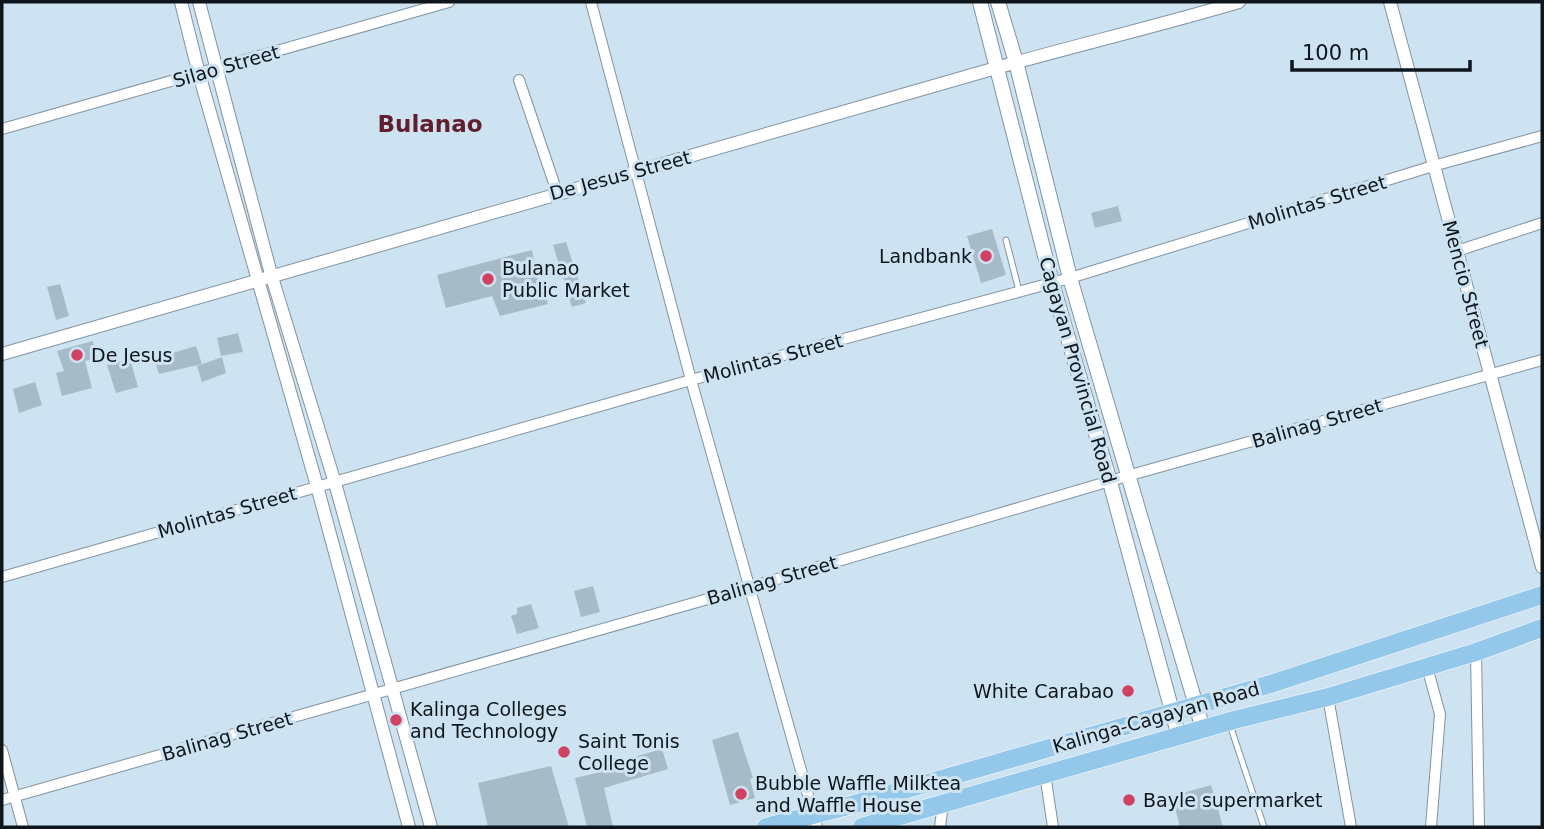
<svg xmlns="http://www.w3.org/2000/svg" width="1544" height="829" font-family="'DejaVu Sans',sans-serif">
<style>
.building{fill:#a6bac7}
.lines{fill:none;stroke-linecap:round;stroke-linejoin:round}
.service-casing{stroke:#8093a0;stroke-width:7}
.minor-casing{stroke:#8093a0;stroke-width:12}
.tertiary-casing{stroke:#8093a0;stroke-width:14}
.secondary-casing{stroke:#8093a0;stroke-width:16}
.trunk-casing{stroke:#fff;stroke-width:19}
.service{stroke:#fff;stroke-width:5}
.minor{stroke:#fff;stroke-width:10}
.tertiary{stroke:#fff;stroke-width:12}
.secondary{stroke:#fff;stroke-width:14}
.trunk{stroke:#93c8ea;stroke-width:18}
.poi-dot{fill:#d04162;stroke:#cee3f1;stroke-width:2.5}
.labels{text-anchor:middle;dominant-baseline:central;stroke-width:6;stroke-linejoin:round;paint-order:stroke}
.street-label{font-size:19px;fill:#0f161b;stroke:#cee3f1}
.poi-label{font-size:19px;fill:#0f161b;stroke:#cee3f1;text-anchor:start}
.quarter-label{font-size:23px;font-weight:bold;fill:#631e2d;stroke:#cee3f1}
</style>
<rect width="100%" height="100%" fill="#cee3f1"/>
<g class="building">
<polygon points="1118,206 1122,221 1095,228 1091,213"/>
<polygon points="992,229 1006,275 981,283 967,236"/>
<polygon points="566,242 586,303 572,307 553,245"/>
<polygon points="532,250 540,289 544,288 548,304 500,316 492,296 446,308 437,275"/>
<polygon points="60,284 69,316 56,320 47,287"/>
<polygon points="238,333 243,352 221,356 217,338"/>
<polygon points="93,341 96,359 85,361 92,388 62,396 56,373 64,371 57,351"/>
<polygon points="196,346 202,364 159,374 152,353 167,350 169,354"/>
<polygon points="222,357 226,373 202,382 197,366"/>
<polygon points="130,359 138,387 116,393 107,365"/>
<polygon points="35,382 42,405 19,413 13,389"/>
<polygon points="593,586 600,612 581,617 574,591"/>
<polygon points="531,604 539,628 517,634 511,616 517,614 517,608"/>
<polygon points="738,732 753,778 750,779 755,798 730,805 712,740"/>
<polygon points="662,749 668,769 604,788 613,827 587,827 575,778 614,769 613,763"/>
<polygon points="551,766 569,827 488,827 478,783"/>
<polygon points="1211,785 1223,827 1180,827 1172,796"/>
</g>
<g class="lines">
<defs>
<g id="service">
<polyline points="1006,240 1019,291"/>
<polyline points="1230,725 1264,827"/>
</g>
<g id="minor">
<polyline points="591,2 691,380 817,827"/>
<polyline points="519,80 557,192"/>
<polyline points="2,129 449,2"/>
<polyline points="1457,251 1542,223"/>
<polyline points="2,577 691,380 1070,278 1433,166 1542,136"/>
<polyline points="1476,652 1479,827"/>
<polyline points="1427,667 1440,714 1431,827"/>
<polyline points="1328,697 1351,827"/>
<polyline points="2,750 23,827"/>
<polyline points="1045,774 1053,827"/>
<polyline points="2,800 750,587 1127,476 1542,360"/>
<polyline points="940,827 943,803"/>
</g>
<g id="tertiary">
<polyline points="181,2 199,74 317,486 409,827"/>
<polyline points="199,2 271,274 335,483 431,827"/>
<polyline points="1390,2 1542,567"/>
<path d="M 2,354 C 332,256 664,163 996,68 C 1077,45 1158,26 1239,2"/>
</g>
<g id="secondary">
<polyline points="980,2 1052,283 1110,482 1179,737"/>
<polyline points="998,2 1016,62 1070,278 1203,729"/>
</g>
<g id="trunk">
<polyline points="766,827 848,806 1271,684 1542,595"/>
<polyline points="862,827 1234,720 1328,697 1476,652 1542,628"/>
</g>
</defs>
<use href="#service" class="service-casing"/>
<use href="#minor" class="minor-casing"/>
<use href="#tertiary" class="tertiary-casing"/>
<use href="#secondary" class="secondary-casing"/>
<use href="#trunk" class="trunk-casing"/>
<use href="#service" class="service"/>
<use href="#minor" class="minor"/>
<use href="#tertiary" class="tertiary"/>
<use href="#secondary" class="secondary"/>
<use href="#trunk" class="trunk"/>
</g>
<g class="poi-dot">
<circle cx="986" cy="256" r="7"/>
<circle cx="488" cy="279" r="7"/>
<circle cx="77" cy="355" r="7"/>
<circle cx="1128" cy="691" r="7"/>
<circle cx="396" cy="720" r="7"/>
<circle cx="564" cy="752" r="7"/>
<circle cx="741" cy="794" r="7"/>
<circle cx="1129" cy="800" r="7"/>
</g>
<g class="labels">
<g class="street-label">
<text transform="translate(226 66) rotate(-16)">Silao Street</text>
<text transform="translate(620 175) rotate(-15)">De Jesus Street</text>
<text transform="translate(1317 202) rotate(-17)">Molintas Street</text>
<text transform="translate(1466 284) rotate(75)">Mencio Street</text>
<text transform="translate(773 358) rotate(-15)">Molintas Street</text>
<text transform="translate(1078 370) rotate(74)">Cagayan Provincial Road</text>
<text transform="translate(1317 423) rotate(-16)">Balinag Street</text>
<text transform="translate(227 512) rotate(-16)">Molintas Street</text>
<text transform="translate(772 580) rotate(-16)">Balinag Street</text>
<text transform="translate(1156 717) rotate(-16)">Kalinga-Cagayan Road</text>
<text transform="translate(227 736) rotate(-16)">Balinag Street</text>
</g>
<g class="poi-label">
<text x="972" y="256" text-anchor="end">Landbank</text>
<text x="502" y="268">Bulanao<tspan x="502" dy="22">Public Market</tspan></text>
<text x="91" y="355">De Jesus</text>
<text x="1114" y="691" text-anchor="end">White Carabao</text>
<text x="410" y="709">Kalinga Colleges<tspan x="410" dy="22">and Technology</tspan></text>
<text x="578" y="741">Saint Tonis<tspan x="578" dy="22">College</tspan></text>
<text x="755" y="783">Bubble Waffle Milktea<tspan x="755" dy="22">and Waffle House</tspan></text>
<text x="1143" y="800">Bayle supermarket</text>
</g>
<g class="quarter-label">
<text x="430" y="124">Bulanao</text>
</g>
</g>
<rect width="1544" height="829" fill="none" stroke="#0f161b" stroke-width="7"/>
<path d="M1292 60v10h178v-10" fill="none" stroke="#0f161b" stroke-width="3.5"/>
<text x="1302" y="60" font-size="21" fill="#0f161b" stroke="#cee3f1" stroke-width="5" paint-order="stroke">100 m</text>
</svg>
